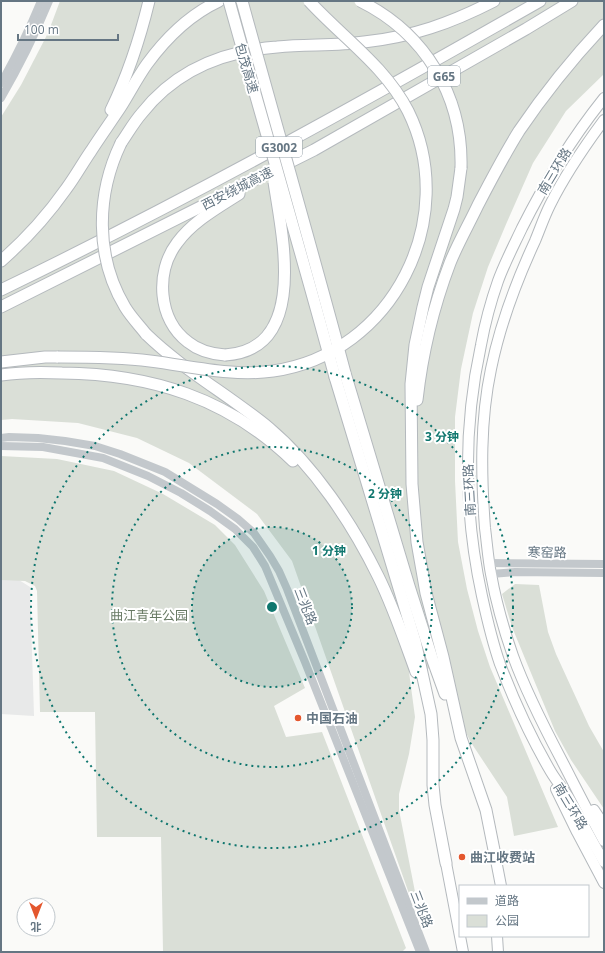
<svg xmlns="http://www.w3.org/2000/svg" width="605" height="953" font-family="'Open Sans','Noto Sans SC',sans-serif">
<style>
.built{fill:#e8e9e9}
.green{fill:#dadfd7}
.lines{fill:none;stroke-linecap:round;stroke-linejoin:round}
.trunk-casing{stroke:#b4b9bd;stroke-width:12}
.motorway-casing{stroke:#b4b9bd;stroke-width:13}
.tertiary{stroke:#c3c8cc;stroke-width:8}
.trunk{stroke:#fff;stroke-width:10}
.motorway{stroke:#fff;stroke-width:11}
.motorway-bridge-casing{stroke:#b4b9bd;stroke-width:13;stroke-linecap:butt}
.motorway-bridge{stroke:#fff;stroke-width:11}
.ring{fill:none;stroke:#0f766e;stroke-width:2;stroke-dasharray:2 4}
.poi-dot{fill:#e4572e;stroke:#fff;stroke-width:1.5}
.labels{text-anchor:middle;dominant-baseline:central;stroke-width:4;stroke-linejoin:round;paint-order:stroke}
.shield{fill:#fff;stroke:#939fa8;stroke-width:1}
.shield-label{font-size:12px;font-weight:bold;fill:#657683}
.street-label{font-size:13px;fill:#657683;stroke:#fff}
.park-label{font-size:13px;fill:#687a64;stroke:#fff}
.poi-label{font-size:13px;font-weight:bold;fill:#657683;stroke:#fff;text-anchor:start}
.centre{fill:#0f766e;stroke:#fff;stroke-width:2}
.ring-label{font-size:12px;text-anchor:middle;font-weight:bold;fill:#0f766e;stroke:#fff;stroke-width:4;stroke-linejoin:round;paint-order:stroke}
</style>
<rect width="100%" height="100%" fill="#fafaf8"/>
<polygon class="built" points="1,580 19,580 30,587 34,716 1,714"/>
<g class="green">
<polygon points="60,1 604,1 604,74 566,111 533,163 507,222 488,267 473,313 461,369 455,417 455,481 458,542 467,589 478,631 490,667 558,827 514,836 507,797 470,741 461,722 448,665 409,672 415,717 409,754 399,794 399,810 417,902 413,905 292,561 257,514 189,463 137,438 78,423 12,419 1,420 1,117 21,85 48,33"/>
<polygon points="1,456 57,459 114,471 163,494 215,525 235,545 264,591 305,688 274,706 286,737 322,732 406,948 402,952 163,951 161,837 97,837 95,712 40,712 37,591 35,586 25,581 1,580"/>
<polygon points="515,584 539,585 548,632 556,654 589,726 604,752 604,809 571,760 555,731 512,627 502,594"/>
</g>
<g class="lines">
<defs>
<g id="trunk">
<path d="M 604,98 C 572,138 545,182 522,228 C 514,245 505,262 498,281 C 491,301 485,323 481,345 C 463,428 464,513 482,596 C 487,619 492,641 500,664 C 514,701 531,738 551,772 C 557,782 564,790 570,800 C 581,820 592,841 604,862"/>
<path d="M 604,120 C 584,147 565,175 550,205 C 544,217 540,229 535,241 C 516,282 500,325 491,369 C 480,421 481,475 485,528 C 487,543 488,559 491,574 C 496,602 504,630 513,656 C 526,692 543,725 561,759 C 575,786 589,814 604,841"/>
<polyline points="556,789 577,832 604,883"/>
<polyline points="594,810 604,825"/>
<polyline points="495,855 501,886"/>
<polyline points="446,863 463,952"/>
<polyline points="497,936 498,952"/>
</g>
<g id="motorway">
<path d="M 111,110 C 128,75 140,38 149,1"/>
<path d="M 121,143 C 128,133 134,122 142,113 C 176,70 223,51 277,47 C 306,44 335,46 364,42 C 412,37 451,23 494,1"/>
<polyline points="461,168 457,197 454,209 428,287 423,307 415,345 411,384 412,484 417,542 426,593 443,657 461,738 486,810 495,855"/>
<path d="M 1,261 C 25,240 47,216 66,189 C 75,177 82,164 91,151 C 100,137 110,123 120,108 C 129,94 137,78 147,64 C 166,38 189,15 219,1"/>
<path d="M 1,290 C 185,201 363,102 540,1"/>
<polyline points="1,307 314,150 526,29 572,1"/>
<path d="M 146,334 C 183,370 229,395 269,428 C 314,466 352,523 378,576 C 393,606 404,639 416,672"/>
<path d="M 225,355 C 212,354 199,351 188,342 C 158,320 155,272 177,243 C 192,222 217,208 239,194"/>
<polyline points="1,362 45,357 58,357"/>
<polyline points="345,373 409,586 432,658 445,694"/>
<path d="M 1,375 C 21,372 42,372 62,373 C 151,374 228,398 293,461"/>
<polyline points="335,377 415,641 431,714 433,740 433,785 435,805 446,863"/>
<path d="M 417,400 C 422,355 434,305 450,263 C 458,243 469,224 478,205 C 491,180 504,155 519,131 C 544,94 573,58 604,25"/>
</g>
</defs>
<use href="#trunk" class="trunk-casing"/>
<use href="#motorway" class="motorway-casing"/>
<g class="tertiary">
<path d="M 1,83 C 17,55 29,30 41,1"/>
<path d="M 1,98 C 19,67 35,35 49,1"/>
<polyline points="1,438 9,437 38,438 65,441 95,446 120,454 165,472 217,504 238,519 254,533 270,556 279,571 287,589 426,952"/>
<polyline points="1,446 43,447 103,458 148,476 181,493 210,511 235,529 253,547 265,566 305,662 420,952"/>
<polyline points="489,563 604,564"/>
<polyline points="491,574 515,572 604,573"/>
</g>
<use href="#trunk" class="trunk"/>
<use href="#motorway" class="motorway"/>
<defs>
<g id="motorway-bridge">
<path d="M 229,1 C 264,127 301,251 335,377"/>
<path d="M 242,1 C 276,125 312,249 345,373"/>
<path d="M 360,1 C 425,33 463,96 461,168"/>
<path d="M 121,143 C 96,195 95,257 125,307 C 131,317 139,325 146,334"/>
<path d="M 225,355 C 309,350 282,235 274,182"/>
<path d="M 58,357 C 89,357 119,357 150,361 C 191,366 232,377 273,371 C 393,354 461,218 408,111 C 385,66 342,37 309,1"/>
</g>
</defs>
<use href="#motorway-bridge" class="motorway-bridge-casing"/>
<use href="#motorway-bridge" class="motorway-bridge"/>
</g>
<circle cx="272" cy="607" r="80" fill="#0f766e" fill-opacity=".12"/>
<g class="ring">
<circle cx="272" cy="607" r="80"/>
<circle cx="272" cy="607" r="160"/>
<circle cx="272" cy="607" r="241"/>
</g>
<g class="poi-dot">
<circle cx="298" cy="718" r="4"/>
<circle cx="462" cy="857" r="4"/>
</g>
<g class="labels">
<g class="shield">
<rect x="428" y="66" width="32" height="20" rx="3"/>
<rect x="256" y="137" width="46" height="20" rx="3"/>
</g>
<g class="shield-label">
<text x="444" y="76">G65</text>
<text x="279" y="147">G3002</text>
</g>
<g class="street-label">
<text transform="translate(247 68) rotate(74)">包茂高速</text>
<text transform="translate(554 171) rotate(-59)">南三环路</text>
<text transform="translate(237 188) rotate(-27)">西安绕城高速</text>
<text transform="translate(469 490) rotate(-93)">南三环路</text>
<text transform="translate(547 552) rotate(1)">寒窑路</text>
<text transform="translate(306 606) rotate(69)">三兆路</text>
<text transform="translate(571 806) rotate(59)">南三环路</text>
<text transform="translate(422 909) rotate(69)">三兆路</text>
</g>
<g class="park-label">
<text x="149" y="615">曲江青年公园</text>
</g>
<g class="poi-label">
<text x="306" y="718">中国石油</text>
<text x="470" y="857">曲江收费站</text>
</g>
</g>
<circle cx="272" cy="607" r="6" class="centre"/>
<g class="ring-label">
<text x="442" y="441">3 分钟</text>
<text x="385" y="498">2 分钟</text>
<text x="329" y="555">1 分钟</text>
</g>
<rect width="605" height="953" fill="none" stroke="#657683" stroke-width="4"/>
<rect x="459" y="885" width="130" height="52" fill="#ffffff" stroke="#c1c8cd"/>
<rect x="467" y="898" width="20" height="6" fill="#c3c8cc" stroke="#c1c8cd"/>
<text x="495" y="905" font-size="12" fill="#657683">道路</text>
<rect x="467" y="915" width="20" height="12" fill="#dadfd7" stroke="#c1c8cd"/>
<text x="495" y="925" font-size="12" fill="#657683">公园</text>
<g transform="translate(36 917) rotate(180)"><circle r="19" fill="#ffffff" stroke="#c1c8cd"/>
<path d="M0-3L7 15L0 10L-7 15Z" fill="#e4572e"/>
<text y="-6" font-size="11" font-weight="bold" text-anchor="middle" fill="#657683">北</text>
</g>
<path d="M18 34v6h100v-6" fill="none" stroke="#657683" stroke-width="2"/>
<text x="24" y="34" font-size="12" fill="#657683" stroke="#ffffff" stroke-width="3" paint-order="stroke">100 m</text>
</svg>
